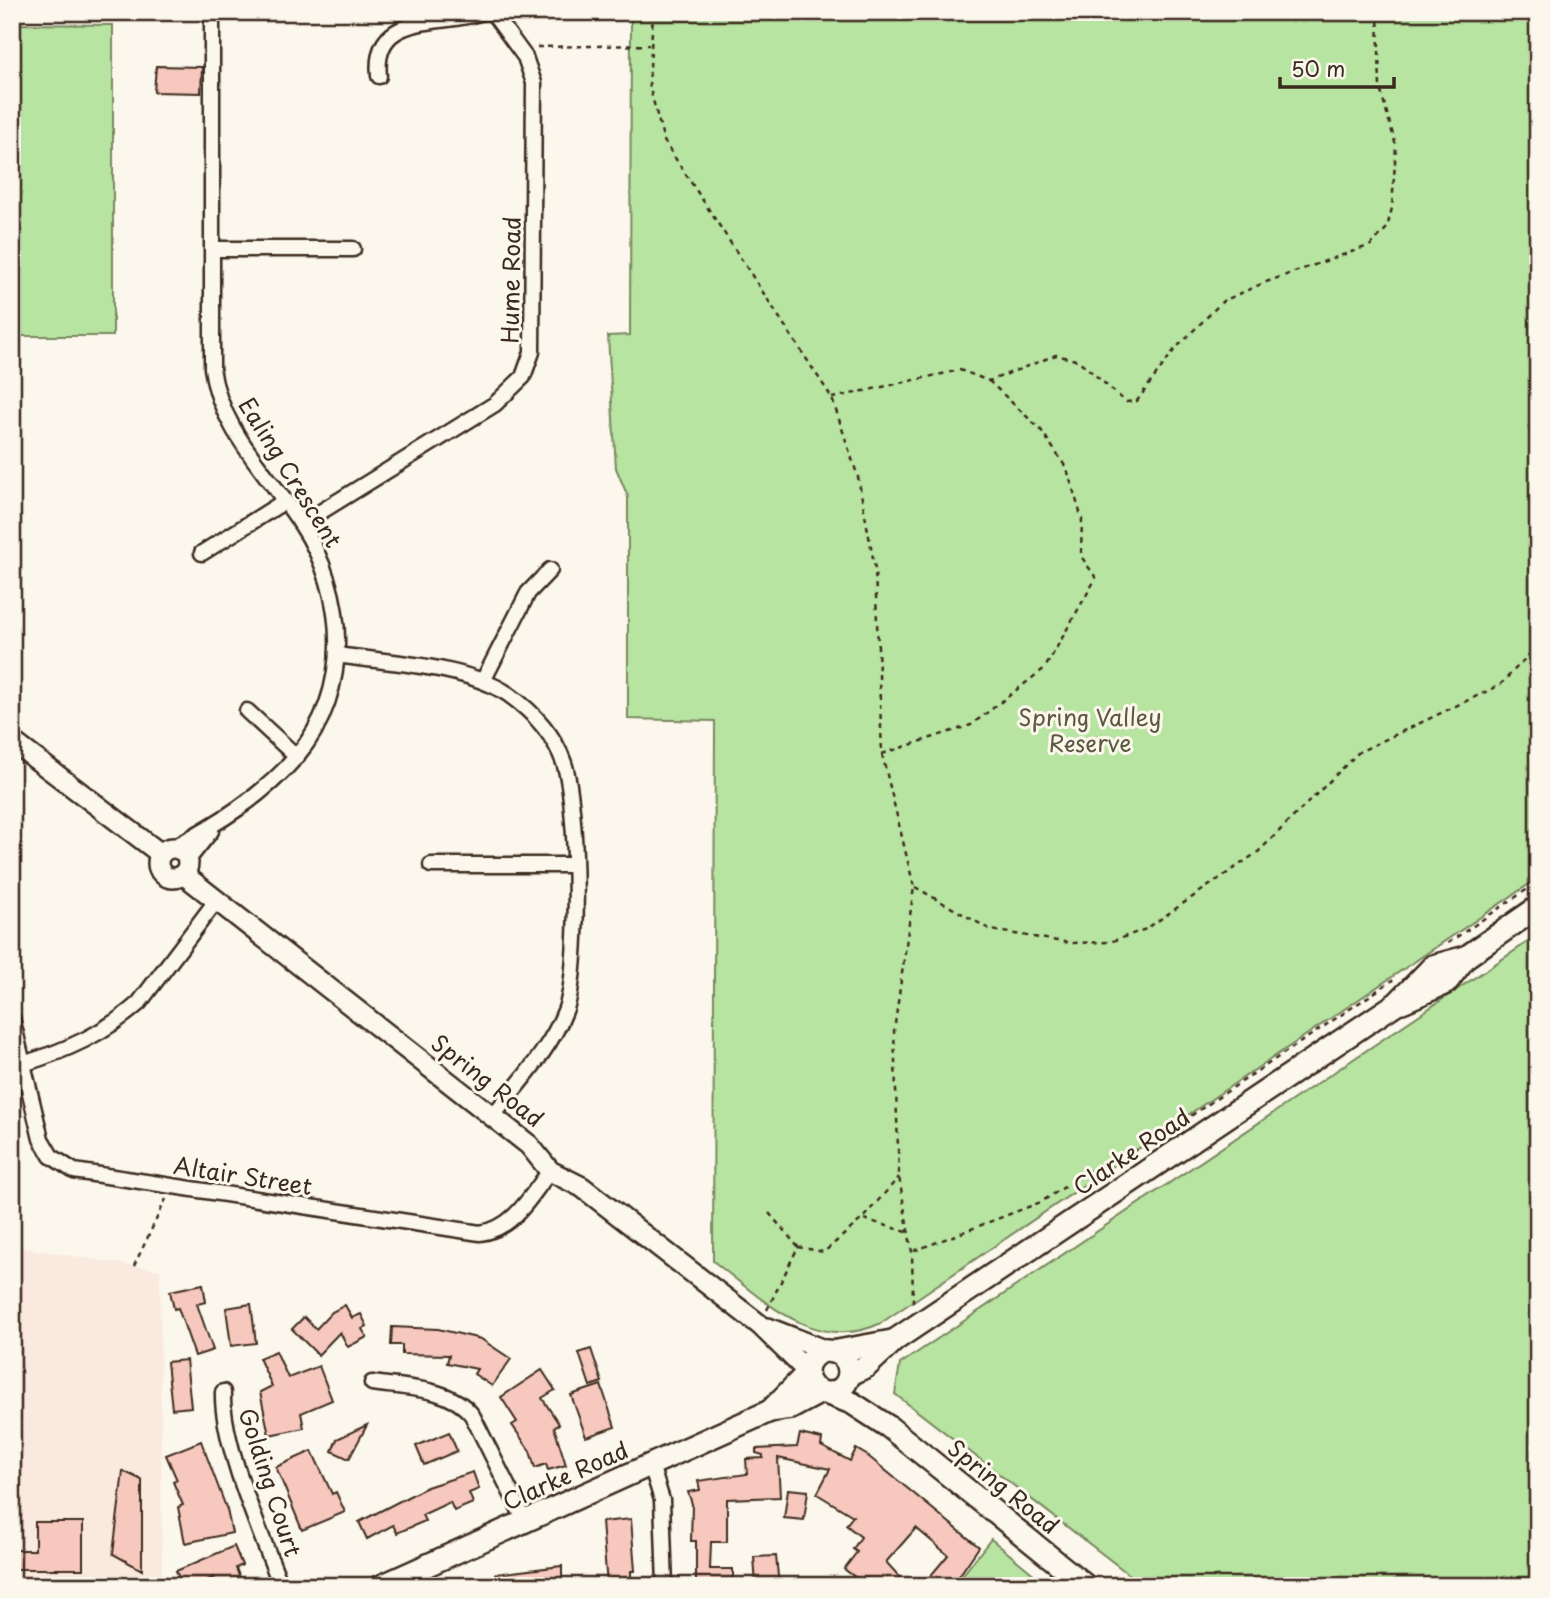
<svg xmlns="http://www.w3.org/2000/svg" width="1550" height="1598" font-family="'Playpen Sans',sans-serif">
<style>
.built{fill:#fae9de}
.green{fill:#b7e4a1;stroke:#798760;stroke-width:2}
.building{fill:#f7c8bd;stroke:#3b2a1e;stroke-width:2}
.lines{fill:none;stroke-linecap:round;stroke-linejoin:round}
.minor-casing{stroke:#3b2a1e;stroke-width:19}
.tertiary-casing{stroke:#3b2a1e;stroke-width:24}
.secondary-casing{stroke:#3b2a1e;stroke-width:26}
.path{stroke:#3b2a1e;stroke-width:2.5;stroke-dasharray:5 5;stroke-linecap:butt}
.minor{stroke:#fbf7ec;stroke-width:14}
.tertiary{stroke:#fbf7ec;stroke-width:19}
.secondary{stroke:#fbf7ec;stroke-width:21}
.labels{text-anchor:middle;dominant-baseline:central;stroke-width:6;stroke-linejoin:round;paint-order:stroke}
.street-label{font-size:23px;fill:#3b2a1e;stroke:#fbf7ec}
.park-label{font-size:23px;fill:#5a583f;stroke:#fbf7ec}
</style>
<rect width="100%" height="100%" fill="#fbf7ec"/>
<filter id="ink" filterUnits="userSpaceOnUse"><feTurbulence type="fractalNoise" baseFrequency=".0143" numOctaves="2"/><feDisplacementMap in="SourceGraphic" scale="14" xChannelSelector="R" yChannelSelector="G"/><feConvolveMatrix kernelMatrix="1 2 1 2 8 2 1 2 1" color-interpolation-filters="sRGB"/></filter>
<g filter="url(#ink)">
<polygon class="built" points="12,1246 160,1270 162,1586 12,1586"/>
<g class="green">
<path d="M 631,12 L 1538,12 L 1538,878 L 881,1323 C 816,1355 761,1298 713,1261 L 715,721 L 628,719 L 628,497 L 616,468 L 608,336 L 630,335 Z"/>
<polygon points="12,24 113,25 113,336 12,336"/>
<polygon points="1538,935 1538,1586 1144,1586 895,1394 900,1364"/>
<polygon points="991,1539 1048,1586 954,1586"/>
</g>
<g class="building">
<polygon points="156,66 202,67 201,93 154,92"/>
<polygon points="203,1284 206,1302 197,1304 213,1350 195,1356 178,1308 174,1309 170,1291"/>
<polygon points="251,1304 256,1343 231,1346 226,1308"/>
<polygon points="345,1305 352,1318 361,1314 367,1326 362,1329 367,1337 348,1347 340,1332 318,1355 292,1329 304,1317 316,1329 332,1312"/>
<polygon points="392,1327 438,1329 481,1339 511,1359 492,1386 474,1374 477,1369 447,1363 449,1355 402,1354 402,1345 391,1345"/>
<polygon points="591,1349 602,1382 590,1386 579,1353"/>
<polygon points="276,1351 288,1378 319,1366 332,1400 301,1413 304,1428 269,1435 260,1392 272,1386 259,1358"/>
<polygon points="186,1360 191,1407 172,1409 167,1362"/>
<polygon points="542,1370 555,1390 542,1398 559,1424 554,1427 566,1465 548,1470 546,1464 535,1468 530,1451 512,1425 517,1422 501,1397"/>
<polygon points="601,1385 615,1427 586,1437 571,1395"/>
<polygon points="367,1425 349,1459 332,1451 337,1439"/>
<polygon points="449,1432 457,1451 424,1465 416,1446"/>
<polygon points="800,1434 822,1439 821,1446 850,1461 856,1449 868,1456 979,1547 952,1586 922,1586 948,1555 916,1528 886,1562 908,1586 874,1586 867,1578 863,1583 844,1569 857,1552 853,1549 861,1537 846,1525 853,1516 817,1494 830,1469 778,1458 780,1497 727,1499 727,1542 711,1542 710,1569 733,1569 733,1586 696,1586 696,1541 691,1541 692,1504 688,1492 700,1490 698,1481 747,1474 746,1459 763,1458 763,1455 756,1453 756,1449 797,1447"/>
<polygon points="201,1441 227,1510 232,1533 185,1543 178,1507 183,1505 173,1482 177,1480 166,1455"/>
<polygon points="312,1451 332,1494 336,1492 345,1512 302,1530 276,1467"/>
<polygon points="123,1471 142,1480 142,1570 113,1554"/>
<polygon points="473,1472 479,1489 469,1493 473,1503 454,1511 450,1502 422,1515 425,1521 397,1533 393,1525 367,1539 359,1522 427,1487"/>
<polygon points="788,1489 808,1491 804,1520 784,1518"/>
<polygon points="631,1519 635,1571 631,1571 631,1586 607,1586 602,1522"/>
<polygon points="35,1522 83,1522 83,1569 12,1569 12,1550 35,1550"/>
<polygon points="234,1546 242,1565 236,1568 243,1586 217,1586 214,1577 194,1586 183,1586 176,1571"/>
<polygon points="776,1556 779,1586 756,1586 754,1557"/>
<polygon points="562,1566 562,1586 497,1586 495,1574"/>
</g>
<g class="lines">
<defs>
<g id="minor">
<path d="M 379,76 C 372,11 439,27 483,12"/>
<polyline points="213,249 353,249"/>
<polyline points="301,524 495,404 523,377 532,352 534,83 525,57 492,12"/>
<polyline points="202,553 285,501"/>
<path d="M 337,655 C 389,663 464,665 508,694 C 532,711 554,734 564,763 C 578,803 581,973 565,1011 C 550,1050 518,1083 493,1116"/>
<polyline points="483,681 528,593 550,570"/>
<polyline points="247,711 297,757"/>
<path d="M 172,848 C 217,824 263,796 296,757 C 353,690 347,594 301,524 C 268,473 220,430 212,368 L 212,12"/>
<polyline points="187,861 211,831"/>
<polyline points="431,865 574,865"/>
<path d="M 12,1018 L 41,1139 L 51,1156 L 74,1171 L 480,1233 C 514,1229 531,1195 550,1171"/>
<path d="M 23,1064 C 67,1050 104,1034 139,1003 L 216,901"/>
<path d="M 372,1383 C 405,1388 450,1387 472,1415 L 525,1521"/>
<path d="M 223,1392 C 221,1443 262,1536 281,1586"/>
<polyline points="651,1465 662,1500 665,1586"/>
</g>
<g id="tertiary">
<polyline points="12,741 161,854"/>
<circle cx="173" cy="863" r="15"/>
<polyline points="183,874 529,1145 550,1171 582,1187 760,1325 807,1371"/>
<polyline points="768,1328 827,1351"/>
</g>
<g id="secondary">
<polyline points="1402,1002 1446,983 1466,957 1538,907"/>
<circle cx="828" cy="1372" r="21"/>
<polyline points="832,1352 892,1341"/>
<polyline points="849,1375 867,1366 895,1340 1397,1003 1433,966 1466,957"/>
<polyline points="825,1393 852,1403 889,1427 1086,1586"/>
<polyline points="770,1411 807,1373"/>
<polyline points="381,1586 770,1411 791,1408 821,1392"/>
</g>
</defs>
<use href="#minor" class="minor-casing"/>
<use href="#tertiary" class="tertiary-casing"/>
<use href="#secondary" class="secondary-casing"/>
<g class="path">
<polyline points="653,12 649,85 664,141 832,398 858,477 875,569 882,754 914,887 894,1031 899,1177 912,1252 913,1305"/>
<polyline points="537,47 649,45"/>
<polyline points="832,398 960,370 989,381 1056,355 1079,361 1126,402 1137,401 1175,349 1223,301 1266,282 1371,245 1387,228 1392,208 1396,146 1380,88 1378,12"/>
<polyline points="882,754 971,725 1045,668 1096,578 1081,556 1082,519 1067,469 1041,430 989,381"/>
<polyline points="915,887 991,930 1070,943 1110,942 1146,929 1258,852 1359,752 1500,685 1538,645"/>
<polyline points="1448,943 1538,882"/>
<polyline points="769,1213 798,1247"/>
<polyline points="864,1219 907,1232"/>
<polyline points="914,1251 1041,1202 1094,1168 1149,1144 1393,980"/>
<polyline points="134,1266 166,1199"/>
<polyline points="767,1310 798,1247 824,1252 862,1219 899,1177"/>
</g>
<use href="#minor" class="minor"/>
<use href="#tertiary" class="tertiary"/>
<use href="#secondary" class="secondary"/>
</g>
</g>
<g class="labels">
<g class="street-label">
<text transform="translate(510 280) rotate(-89)">Hume Road</text>
<text transform="translate(291 472) rotate(58)">Ealing Crescent</text>
<text transform="translate(488 1080) rotate(38)">Spring Road</text>
<text transform="translate(1131 1151) rotate(-34)">Clarke Road</text>
<text transform="translate(243 1175) rotate(9)">Altair Street</text>
<text transform="translate(565 1475) rotate(-24)">Clarke Road</text>
<text transform="translate(271 1482) rotate(72)">Golding Court</text>
<text transform="translate(1004 1486) rotate(39)">Spring Road</text>
</g>
<g class="park-label">
<text x="1090" y="716">Spring Valley<tspan x="1090" dy="26">Reserve</tspan></text>
</g>
</g>
<rect width="1550" height="1598" fill="none" stroke="#fbf7ec" stroke-width="42"/>
<rect x="21" y="21" width="1508" height="1556" fill="none" stroke="#3b2a1e" stroke-width="2.5" filter="url(#ink)"/>
<path d="M1280 77v10h114v-10" fill="none" stroke="#3b2a1e" stroke-width="3.5"/>
<text x="1291" y="77" font-size="21" fill="#3b2a1e" stroke="#fbf7ec" stroke-width="5" paint-order="stroke">50 m</text>
</svg>
